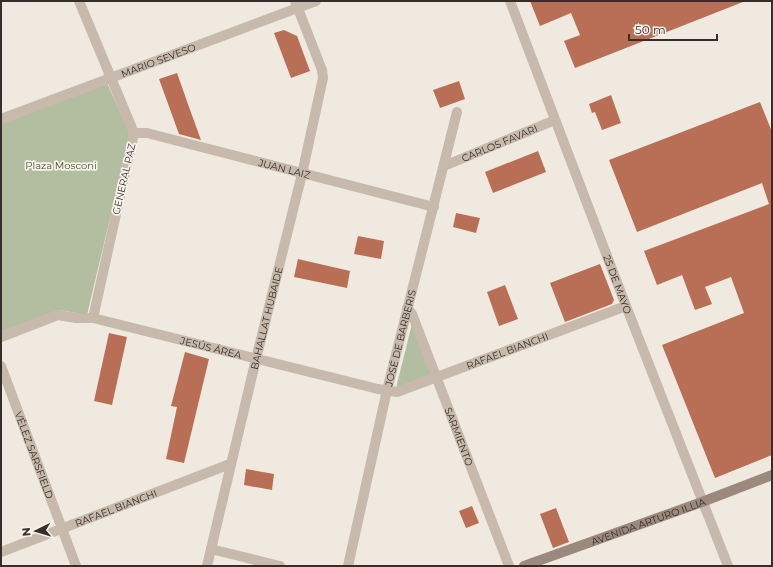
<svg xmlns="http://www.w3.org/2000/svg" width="773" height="567" font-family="Montserrat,sans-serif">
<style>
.green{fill:#b3bea1}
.building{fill:#b96f55}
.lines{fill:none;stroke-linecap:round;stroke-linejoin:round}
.street{stroke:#c7b9ac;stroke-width:10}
.secondary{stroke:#9b897e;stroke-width:10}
.labels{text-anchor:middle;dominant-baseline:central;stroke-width:3.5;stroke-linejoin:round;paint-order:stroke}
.street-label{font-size:10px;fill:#362e2a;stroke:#f8f3eb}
.park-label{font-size:10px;fill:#455231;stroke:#f8f3eb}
</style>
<rect width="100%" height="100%" fill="#f0e9df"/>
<g class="green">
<polygon points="107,83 130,134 87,315 59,310 1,332 1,124"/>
<polygon points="412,324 433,376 396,388"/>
</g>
<g class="building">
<polygon points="530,1 743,1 743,2 575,68 564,41 580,35 571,13 540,26"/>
<polygon points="284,30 297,36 310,71 291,78 274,33"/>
<polygon points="177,73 189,107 201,140 179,134 159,79"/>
<polygon points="459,81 465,99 440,108 433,90"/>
<polygon points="611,95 621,123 602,130 595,112 592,113 589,104"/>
<polygon points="760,102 772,132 772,455 715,478 662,345 744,313 731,277 705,287 712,304 695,310 682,275 657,285 644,251 769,204 762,183 637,232 609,160"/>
<polygon points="538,151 546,172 493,193 485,172"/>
<polygon points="456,213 480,218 476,233 453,227"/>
<polygon points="358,236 384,241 381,259 354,254"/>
<polygon points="298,259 350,271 347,288 294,277"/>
<polygon points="600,264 614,300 612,304 565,322 550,283"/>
<polygon points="505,285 518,319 499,326 487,292"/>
<polygon points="109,333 127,337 112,405 94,401"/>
<polygon points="185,352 209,359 184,463 166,459 177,407 171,406"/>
<polygon points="246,469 274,474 272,490 244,485"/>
<polygon points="472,506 479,523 466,528 459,511"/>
<polygon points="556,508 569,542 553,548 540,514"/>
</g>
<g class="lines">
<g class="street">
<polyline points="79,1 134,133 93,318"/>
<path id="s1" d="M 510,1 L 626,306 L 728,566"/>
<path id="s2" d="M 1,119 L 316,1"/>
<path id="s3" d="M 134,133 L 147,133 L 434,207"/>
<path id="s4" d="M 444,166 L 555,120"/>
<path id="s5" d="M 407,308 L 412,314 L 509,566"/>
<path id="s6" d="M 1,337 L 58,315 L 76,318 L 93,318 L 378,389 L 397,392 L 626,306"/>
<path id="s7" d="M 1,366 L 76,566"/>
<polyline points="211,549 280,566"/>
<path id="s8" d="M 1,552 L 230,464"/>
<path id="s9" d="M 207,566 L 256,359 L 302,174 L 323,78 L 322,70 L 295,1"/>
<path id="s10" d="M 348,566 L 387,390 L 457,112"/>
</g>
<path class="secondary" id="s11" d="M 524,566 L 702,502 L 772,475"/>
</g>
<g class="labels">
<g class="street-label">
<text stroke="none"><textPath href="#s2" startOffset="168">MARIO SEVESO</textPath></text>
<text stroke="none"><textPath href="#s4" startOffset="60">CARLOS FAVARI</textPath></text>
<text stroke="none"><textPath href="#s3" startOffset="155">JUAN LAIZ</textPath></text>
<text transform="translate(124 179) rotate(-77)">GENERAL PAZ</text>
<text stroke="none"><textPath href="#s1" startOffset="303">25 DE MAYO</textPath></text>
<text stroke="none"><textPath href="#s9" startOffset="255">BAHALLAT HUBAIDE</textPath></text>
<text stroke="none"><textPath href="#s10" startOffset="234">JOSÉ DE BARBERIS</textPath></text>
<text stroke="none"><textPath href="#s6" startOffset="218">JESÚS ÁREA</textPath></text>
<text stroke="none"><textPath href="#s6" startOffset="527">RAFAEL BIANCHI</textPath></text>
<text stroke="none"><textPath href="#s5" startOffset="139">SARMIENTO</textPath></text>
<text stroke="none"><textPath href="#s7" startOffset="95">VÉLEZ SARSFIELD</textPath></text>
<text stroke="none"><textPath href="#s8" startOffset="123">RAFAEL BIANCHI</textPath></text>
<text stroke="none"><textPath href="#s11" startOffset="132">AVENIDA ARTURO ILLIA</textPath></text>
</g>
<g class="park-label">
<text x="61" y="165">Plaza Mosconi</text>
</g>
</g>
<rect width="773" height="567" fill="none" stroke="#362e2a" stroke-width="4"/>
<g transform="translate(36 531) rotate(265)" stroke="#f8f3eb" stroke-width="3" paint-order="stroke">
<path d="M0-3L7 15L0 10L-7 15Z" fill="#362e2a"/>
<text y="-6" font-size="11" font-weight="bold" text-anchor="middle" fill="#362e2a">N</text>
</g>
<path d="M629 34v6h88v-6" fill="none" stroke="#362e2a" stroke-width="2"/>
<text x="635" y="34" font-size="12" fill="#362e2a" stroke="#f8f3eb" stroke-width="3" paint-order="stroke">50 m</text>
</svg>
